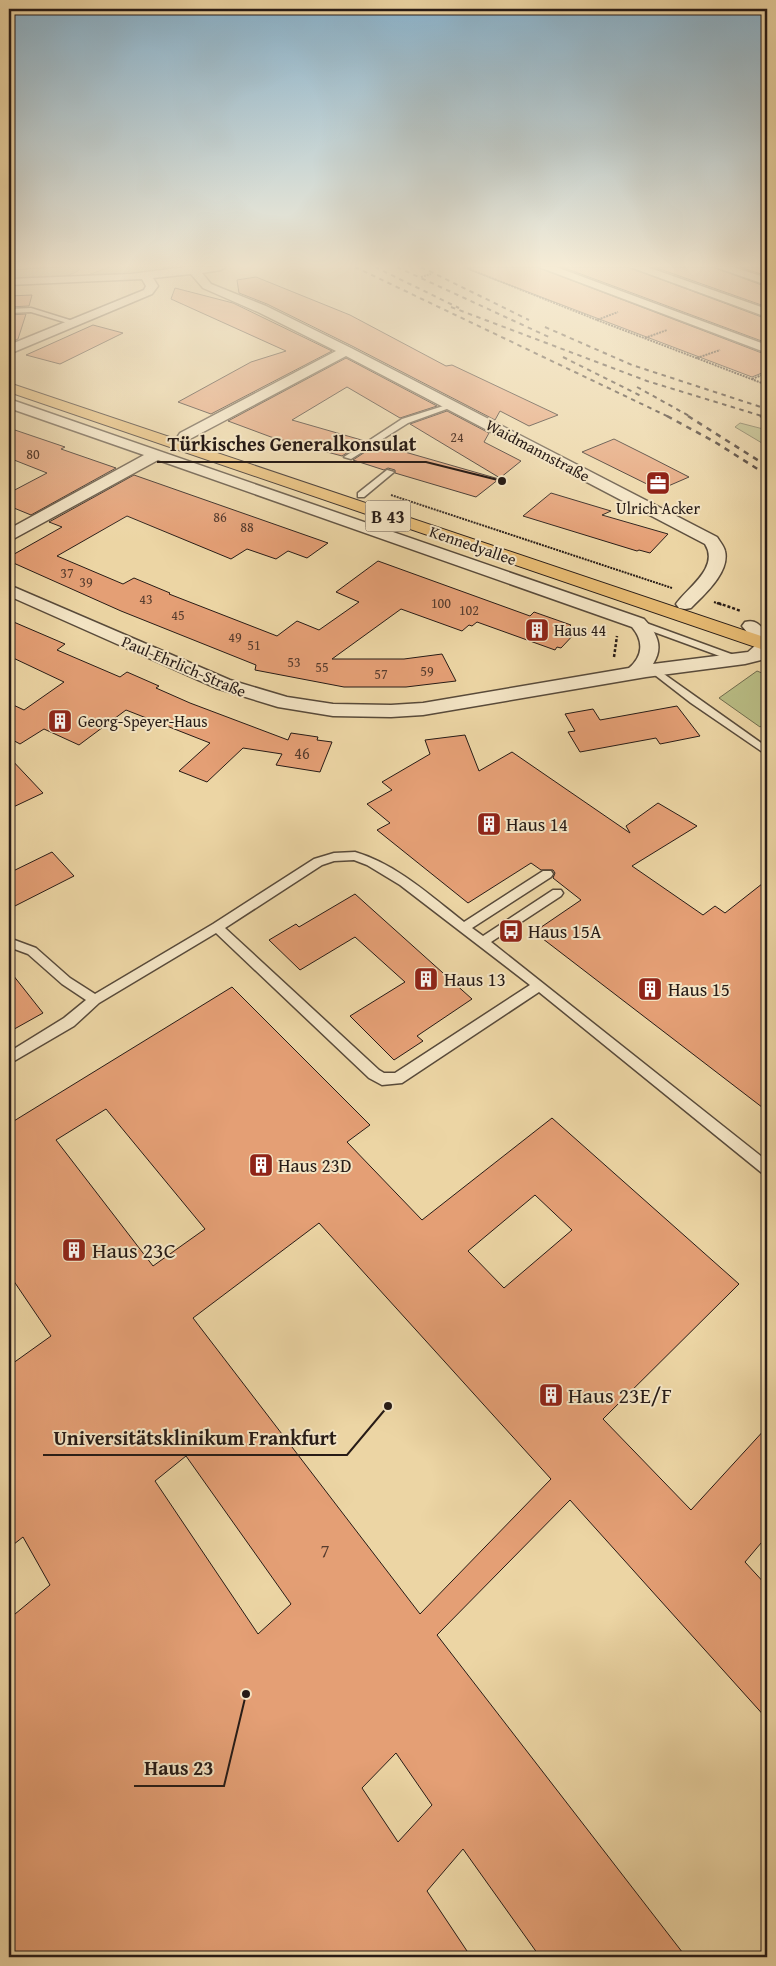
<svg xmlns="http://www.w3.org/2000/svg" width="776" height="1966" font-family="'Gentium Book Plus',serif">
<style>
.green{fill:#b9bd85;stroke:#706c4e}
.building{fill:#e49f75;stroke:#271b16;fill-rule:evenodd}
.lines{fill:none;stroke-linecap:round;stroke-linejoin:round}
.lane-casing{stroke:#584a3a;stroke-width:3}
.street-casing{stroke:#584a3a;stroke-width:3}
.primary-casing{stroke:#271b16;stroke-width:2}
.path-far1{stroke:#271b16;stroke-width:2;stroke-dasharray:2 1;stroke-linecap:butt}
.path{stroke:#271b16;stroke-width:2.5;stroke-dasharray:3 2;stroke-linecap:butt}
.lane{fill:#f3e4c4;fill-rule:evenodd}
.street{fill:#f3e4c4;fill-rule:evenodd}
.primary{fill:#e6ba72;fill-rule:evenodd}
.tram{stroke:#271b16;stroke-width:1}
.rail-far1{stroke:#271b16;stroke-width:2;stroke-dasharray:4.5 4.5;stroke-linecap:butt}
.rail{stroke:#271b16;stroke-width:2.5;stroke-dasharray:5.5 5.5;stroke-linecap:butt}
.labels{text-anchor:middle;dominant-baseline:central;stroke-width:4;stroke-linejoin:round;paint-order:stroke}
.far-number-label{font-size:14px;fill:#563c2e}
.far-street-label{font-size:16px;fill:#271b16;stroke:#f3e4c4}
.far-poi-label{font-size:16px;fill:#271b16;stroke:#f3e4c4;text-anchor:start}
.number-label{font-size:16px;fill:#563c2e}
.shield{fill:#f3e4c4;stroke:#64574a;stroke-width:1}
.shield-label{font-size:18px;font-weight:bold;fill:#271b16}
.poi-label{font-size:19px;fill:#271b16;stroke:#f3e4c4;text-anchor:start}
.near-number-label{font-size:19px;fill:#563c2e}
.near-poi-label{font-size:22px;fill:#271b16;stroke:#f3e4c4;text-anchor:start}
.leader{fill:none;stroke:#271b16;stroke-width:2}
.callout-dot{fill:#271b16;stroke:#f3e4c4;stroke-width:2}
.callout-label{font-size:20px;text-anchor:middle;font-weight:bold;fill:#271b16;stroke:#f3e4c4;stroke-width:4;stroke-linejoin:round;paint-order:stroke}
</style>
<rect width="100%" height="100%" fill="#ecd5a4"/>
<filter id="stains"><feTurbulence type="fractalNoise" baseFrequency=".004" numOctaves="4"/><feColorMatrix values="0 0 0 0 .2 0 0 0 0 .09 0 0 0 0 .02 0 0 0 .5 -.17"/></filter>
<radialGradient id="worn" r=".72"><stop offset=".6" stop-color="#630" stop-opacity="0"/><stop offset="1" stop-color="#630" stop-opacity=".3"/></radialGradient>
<g class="green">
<path d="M 9,267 L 77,267 L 79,270 C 68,280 25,280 9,281 Z"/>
<polygon points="109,267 186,267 182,271 83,277"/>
<polygon points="740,423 767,430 767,446 735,427"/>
<polygon points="757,671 767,675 767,722 760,727 719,698"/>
</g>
<g class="building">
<polygon points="470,267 537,267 767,355 767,371 752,377 470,270"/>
<polygon points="562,267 628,267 767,319 767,343"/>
<polygon points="654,267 713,267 767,287 767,307"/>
<polygon points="740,267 767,267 767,276"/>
<polygon points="256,277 350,315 446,366 452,365 558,415 529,426 500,411 495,420 352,346 267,304 239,293 237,280"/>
<polygon points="175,288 233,303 332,351 211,414 178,402 251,362 286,351 171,299"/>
<polygon points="32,295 29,306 9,307 9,296"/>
<polygon points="26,314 18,339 9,343 9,315"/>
<polygon points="93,325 123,333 60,364 26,355"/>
<polygon points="346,358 437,406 400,418 347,387 292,420 365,441 342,456 271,437 228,421"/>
<polygon points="447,411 489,433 484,442 521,461 500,478 410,424"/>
<polygon points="9,428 65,447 61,449 116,468 31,515 9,506 9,493 47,473 9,458"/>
<polygon points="614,439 648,456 689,477 659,490 582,452"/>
<polygon points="377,444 499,479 476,497 395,473 395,470 388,468 384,470 353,460"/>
<polygon points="134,475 328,543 307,558 288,551 276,559 247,549 231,559 127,516 57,556 123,584 134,578 170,593 169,594 277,636 297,621 319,630 359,602 336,592 378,561 530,616 534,612 571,625 568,628 577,631 561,648 557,647 555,650 477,622 472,626 469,625 462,631 401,609 332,659 404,659 442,654 456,681 406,687 344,687 255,670 256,665 121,611 9,561 9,557 62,527 49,522"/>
<polygon points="551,493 611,511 602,515 668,534 650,553 639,550 637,551 523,516"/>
<polygon points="9,620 65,644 57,650 120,677 127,672 159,686 156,688 190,703 288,740 291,733 318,737 317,740 332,742 320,772 276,765 282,754 243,748 207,782 179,771 210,743 126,710 79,745 44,729 20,744 9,738 9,703 24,710 64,682 9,656"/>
<polygon points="677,706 700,736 660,744 656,738 580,752 568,732 575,731 565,714 593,709 600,720"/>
<polygon points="465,735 479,771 512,752 630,833 626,826 658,803 697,826 632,866 703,915 715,906 725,913 767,880 767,1111 534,932 581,900 553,878 555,873 553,870 541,870 531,863 468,903 377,830 390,823 367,804 392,790 382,782 430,754 425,740"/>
<polygon points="9,757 43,793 9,809"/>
<polygon points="52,852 74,876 9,909 9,873"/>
<polygon points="355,894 472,999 417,1036 423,1041 394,1060 350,1016 405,982 355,937 300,970 269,940 296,924 299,927"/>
<polygon points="9,970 43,1013 9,1032"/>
<path d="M 232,987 L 370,1125 L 347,1142 L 422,1220 L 552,1118 L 739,1284 L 603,1419 L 691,1510 L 767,1427 L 767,1536 L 745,1562 L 767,1586 L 767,1719 L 570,1500 L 437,1635 L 686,1957 L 540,1957 L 463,1849 L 427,1891 L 471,1957 L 9,1957 L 9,1619 L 50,1585 L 23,1537 L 9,1548 L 9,1366 L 51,1336 L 9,1274 L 9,1124 ZM 106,1109 L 205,1229 L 153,1266 L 56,1140 ZM 535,1195 L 572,1230 L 504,1288 L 468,1251 ZM 319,1223 L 551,1479 L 420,1614 L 193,1318 ZM 186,1456 L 291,1604 L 258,1634 L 155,1481 ZM 396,1753 L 432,1805 L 398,1842 L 362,1788 Z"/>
</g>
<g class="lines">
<defs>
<g id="lane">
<polygon points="31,308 76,322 77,323 74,325 31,312 9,313 9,309"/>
<polygon points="453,403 455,404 455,406 408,423 351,459 344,457 402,419"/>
<polygon points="387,470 394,472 364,497 358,497 358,493"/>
<polygon points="638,620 742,658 744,660 739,663 736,662 635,625 633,623"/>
<polygon points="654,667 767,747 767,755 691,703 651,672 649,670"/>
<path d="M 355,852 C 396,864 431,896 464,922 L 543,871 L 551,871 L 553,874 L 551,877 L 472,928 L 483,936 L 553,890 L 561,890 L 563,893 L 561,896 L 491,942 L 767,1161 L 767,1175 L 762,1173 L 539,992 L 402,1083 L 382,1085 L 369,1078 L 216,933 L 99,1003 L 74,1026 L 9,1064 L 9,1052 L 64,1018 L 86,1000 L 62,984 L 28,954 L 9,947 L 9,938 L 36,948 L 70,978 L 95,994 L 213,924 L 314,859 L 334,853 ZM 354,860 L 367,865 L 400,885 L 530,985 L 395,1073 L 384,1073 L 379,1070 L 225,928 L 322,865 L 334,861 Z"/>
</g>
<g id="street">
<path d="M 186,267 L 226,267 L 221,270 L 202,273 L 211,284 L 266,306 L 351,348 L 717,537 C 720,542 724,546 725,551 C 730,572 705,594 691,608 L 685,609 L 679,608 L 676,604 C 687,588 720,568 705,544 L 346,356 L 190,439 L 180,439 L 178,436 L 180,433 L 336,351 L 258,312 L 203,288 L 191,274 L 153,278 L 158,286 L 152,294 L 9,354 L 9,345 L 144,290 L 146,286 L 142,279 L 9,285 L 9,279 L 131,274 Z"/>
<polygon points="539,267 556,267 767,345 767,353"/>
<polygon points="630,267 647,267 767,309 767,317"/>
<polygon points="715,267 733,267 767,278 767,285"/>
<path d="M 9,399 L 644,619 C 657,633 664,647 653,664 L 748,652 L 757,644 L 742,626 L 745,622 C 756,619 760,625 767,634 L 767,654 L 761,660 L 745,664 L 646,677 L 423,715 L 391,717 L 333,716 L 278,707 L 216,688 L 9,596 L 9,585 L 230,680 L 287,697 L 333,704 L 391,705 L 423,703 L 629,668 C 643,656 644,641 632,627 L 158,460 L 15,538 L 9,540 L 9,529 L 144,455 L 9,408 Z"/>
</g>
<polygon id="primary" points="9,383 767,638 767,651 9,392"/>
</defs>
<use href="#lane" class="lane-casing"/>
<use href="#street" class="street-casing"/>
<use href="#primary" class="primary-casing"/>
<g class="path-far1">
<polyline points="464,267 597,320 618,312"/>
<polyline points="421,277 431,274"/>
<polyline points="597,320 767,385"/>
<polyline points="645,338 667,330"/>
<polyline points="697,358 720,350"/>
<polyline points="752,379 767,373"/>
<polyline points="391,495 672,588"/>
<polyline points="714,602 722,605"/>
</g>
<g class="path">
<polyline points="718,603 741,611"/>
<polyline points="614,657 617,636"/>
</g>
<use href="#lane" class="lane"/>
<use href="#street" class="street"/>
<use href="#primary" class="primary"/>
<polyline class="tram" points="9,270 59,267"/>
<g class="rail-far1">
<polyline points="355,267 669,417"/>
<polyline points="375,267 459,308"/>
<polyline points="397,267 551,338"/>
<polyline points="421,267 529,320"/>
<polyline points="451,307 647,381 765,417"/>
<polyline points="545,327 632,365 767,409"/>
<polyline points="563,357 641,396"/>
<polyline points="637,387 691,417"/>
</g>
<g class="rail">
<polyline points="667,416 715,442 767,475"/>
<polyline points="688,416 767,466"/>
<polyline points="760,416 767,418"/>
</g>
</g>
<linearGradient id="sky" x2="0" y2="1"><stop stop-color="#89b5d1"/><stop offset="0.49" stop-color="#f6ecd6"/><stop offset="1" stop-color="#f6ecd6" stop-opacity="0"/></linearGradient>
<rect width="776" height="543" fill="url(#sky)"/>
<defs>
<symbol id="office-square" viewBox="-11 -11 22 22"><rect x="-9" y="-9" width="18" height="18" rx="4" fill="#8f2418" stroke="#f3e4c4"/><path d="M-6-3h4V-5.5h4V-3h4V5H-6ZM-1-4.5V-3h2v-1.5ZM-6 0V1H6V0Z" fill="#fff"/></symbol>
<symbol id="building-square" viewBox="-11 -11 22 22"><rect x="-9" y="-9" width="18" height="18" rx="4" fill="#8f2418" stroke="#f3e4c4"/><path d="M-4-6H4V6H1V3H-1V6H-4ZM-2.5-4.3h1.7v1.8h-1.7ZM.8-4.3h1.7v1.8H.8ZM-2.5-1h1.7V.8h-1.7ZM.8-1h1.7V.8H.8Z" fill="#fff"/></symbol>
<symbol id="bus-square" viewBox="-11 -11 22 22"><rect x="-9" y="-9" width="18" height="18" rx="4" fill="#8f2418" stroke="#f3e4c4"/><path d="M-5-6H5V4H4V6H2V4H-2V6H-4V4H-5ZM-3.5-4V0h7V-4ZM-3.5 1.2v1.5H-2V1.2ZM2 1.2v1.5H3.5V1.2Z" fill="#fff"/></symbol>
</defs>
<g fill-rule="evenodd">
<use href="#office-square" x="644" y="469" width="28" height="28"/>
<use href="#building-square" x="523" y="616" width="28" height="28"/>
<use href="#building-square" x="46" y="707" width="28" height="28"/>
<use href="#building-square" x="475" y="810" width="28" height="28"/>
<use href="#bus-square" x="497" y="917" width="28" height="28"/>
<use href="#building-square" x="412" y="965" width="28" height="28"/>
<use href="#building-square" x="636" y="975" width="28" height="28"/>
<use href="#building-square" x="247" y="1151" width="28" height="28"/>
<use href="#building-square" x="60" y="1236" width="28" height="28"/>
<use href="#building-square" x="537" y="1381" width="28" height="28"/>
</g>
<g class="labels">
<g class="far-number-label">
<text x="457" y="437">24</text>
<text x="33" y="454">80</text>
<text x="220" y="517">86</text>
<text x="247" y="527">88</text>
<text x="67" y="573">37</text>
<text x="86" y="582">39</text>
<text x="146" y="599">43</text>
<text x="441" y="603">100</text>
<text x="469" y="610">102</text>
<text x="178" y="615">45</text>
<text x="235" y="637">49</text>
<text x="254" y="645">51</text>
<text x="294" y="662">53</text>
<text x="322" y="667">55</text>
<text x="427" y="671">59</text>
<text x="381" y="674">57</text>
</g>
<g class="far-street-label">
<text transform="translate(538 450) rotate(28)">Waidmannstraße</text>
<text transform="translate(473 545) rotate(19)">Kennedyallee</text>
<text transform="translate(184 666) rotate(23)">Paul-Ehrlich-Straße</text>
</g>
<g class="far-poi-label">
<text x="658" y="508" text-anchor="middle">Ulrich Acker</text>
<text x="554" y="630">Haus 44</text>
<text x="78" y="721">Georg-Speyer-Haus</text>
</g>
<g class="number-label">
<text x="302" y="753">46</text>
</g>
<rect class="shield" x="365.5" y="500.5" width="45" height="31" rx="4"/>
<g class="shield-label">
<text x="388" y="516">B 43</text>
</g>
<g class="poi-label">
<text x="506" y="824">Haus 14</text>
<text x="528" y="931">Haus 15A</text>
<text x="444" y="979">Haus 13</text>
<text x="668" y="989">Haus 15</text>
<text x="278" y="1165">Haus 23D</text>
</g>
<g class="near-number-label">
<text x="325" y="1550">7</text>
</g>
<g class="near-poi-label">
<text x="92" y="1250">Haus 23C</text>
<text x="568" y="1395">Haus 23E/F</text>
</g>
</g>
<path class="leader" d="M502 481L426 462H157M388 1406L347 1455H43M246 1694L224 1786H134"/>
<g class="callout-dot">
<circle cx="502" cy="481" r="5"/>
<circle cx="388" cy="1406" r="5"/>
<circle cx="246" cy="1694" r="5"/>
</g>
<g class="callout-label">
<text x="292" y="451">Türkisches Generalkonsulat</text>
<text x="195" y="1445">Universitätsklinikum Frankfurt</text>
<text x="179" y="1775">Haus 23</text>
</g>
<rect width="776" height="1966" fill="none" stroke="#ecd5a4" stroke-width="30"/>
<rect x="10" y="10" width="756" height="1946" fill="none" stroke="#271b16" stroke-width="2.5"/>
<rect x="15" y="15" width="746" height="1936" fill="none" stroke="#271b16"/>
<rect width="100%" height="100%" filter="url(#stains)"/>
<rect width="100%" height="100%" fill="url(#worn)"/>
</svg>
